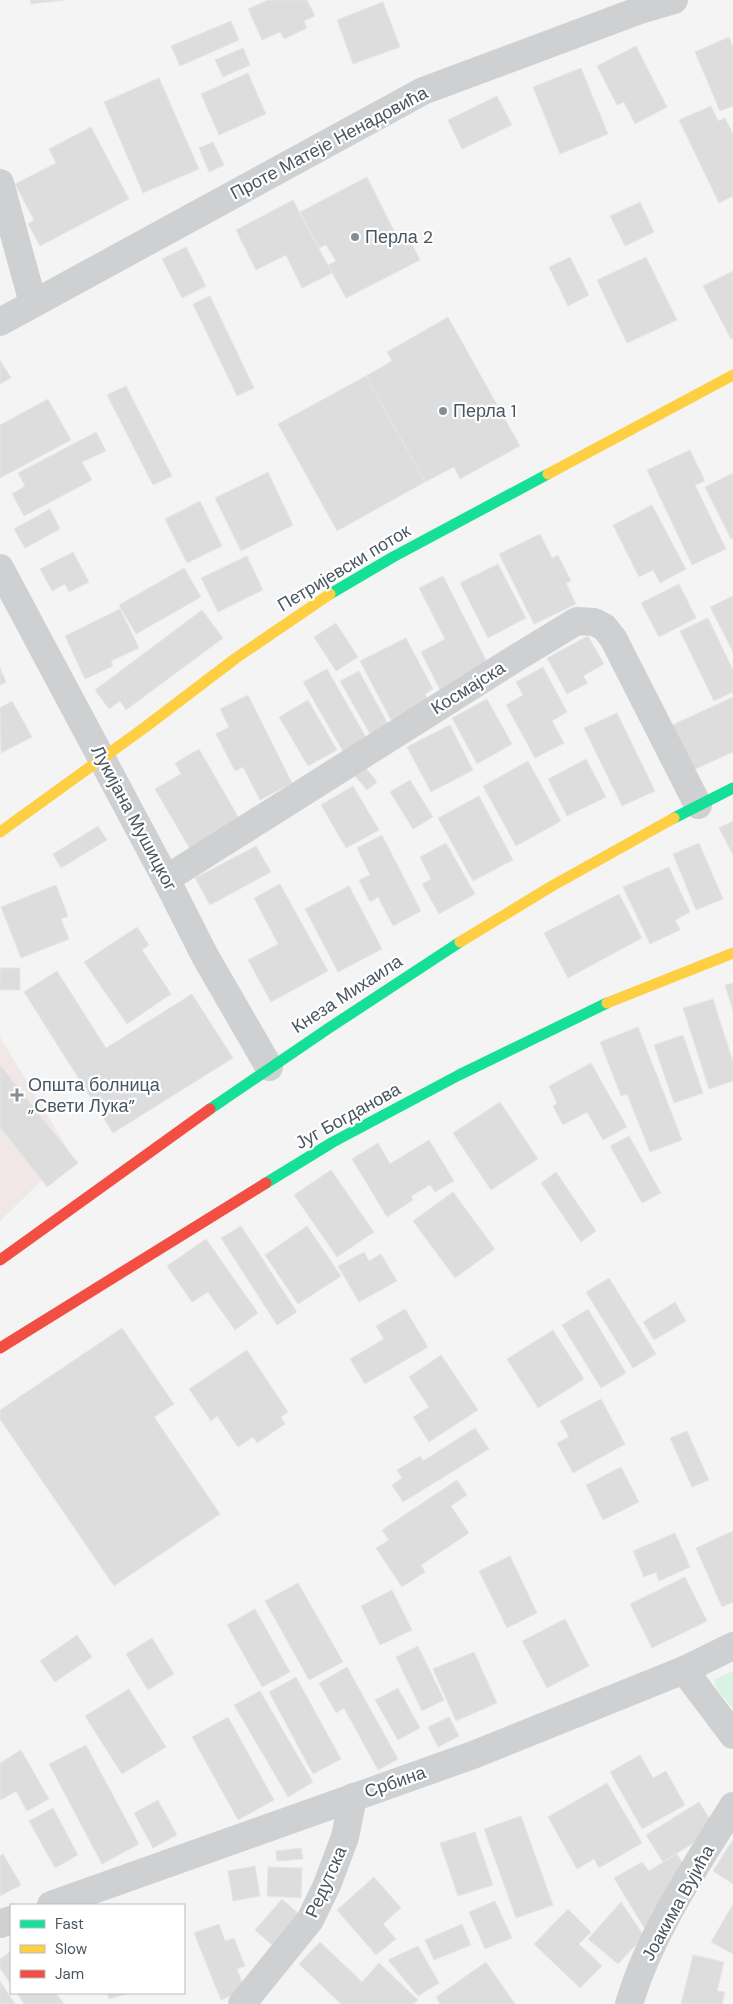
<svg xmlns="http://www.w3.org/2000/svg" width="733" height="2004" font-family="'DM Sans',sans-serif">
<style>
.medical{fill:#f1e7e6}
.green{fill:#d9f2e3}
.building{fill:#ddddde;stroke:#e5e6e7}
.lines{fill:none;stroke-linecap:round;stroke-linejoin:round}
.street{stroke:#ced0d2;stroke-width:28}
.fast{stroke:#16e098;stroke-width:11}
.slow{stroke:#ffcf43;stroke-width:11}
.jam{stroke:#f24e42;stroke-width:11}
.poi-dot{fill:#868d94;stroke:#fff;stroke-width:2}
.labels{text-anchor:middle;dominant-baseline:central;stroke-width:4.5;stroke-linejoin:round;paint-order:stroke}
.street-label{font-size:18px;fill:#4a5661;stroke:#fff}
.poi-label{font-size:18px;fill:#4a5661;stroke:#fff;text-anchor:start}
</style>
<rect width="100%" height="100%" fill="#f4f4f4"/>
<polygon class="medical" points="0,1037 70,1153 0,1221"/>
<polygon class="green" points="733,1671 733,1709 717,1689 714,1680"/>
<g class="building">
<polygon points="30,0 65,0 31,4"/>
<polygon points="268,0 307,0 315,16 304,21 307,28 284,39 280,32 262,40 248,9"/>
<polygon points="383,2 400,47 353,64 337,20"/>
<polygon points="231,21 239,40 180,66 171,46"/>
<polygon points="729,37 733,47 733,106 720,111 695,52"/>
<polygon points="636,46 667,107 635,124 624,102 617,105 597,66"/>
<polygon points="243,48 250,65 223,77 215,60"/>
<polygon points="581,68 608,134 560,154 533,87"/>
<polygon points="248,73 266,114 219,135 201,94"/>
<polygon points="159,78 199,169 143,193 104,102"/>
<polygon points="497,96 512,125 462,149 448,120"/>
<polygon points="711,106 718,121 725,118 733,134 733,196 719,203 679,120"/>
<polygon points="91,127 129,199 40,246 28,224 34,220 15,184 56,163 49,149"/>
<polygon points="213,142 224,165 209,172 199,148"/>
<polygon points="367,177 398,239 407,234 420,260 346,298 328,265 336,261 326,245 319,248 300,212"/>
<polygon points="293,200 332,273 302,288 286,255 256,270 236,230"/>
<polygon points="640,202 654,232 625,246 610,216"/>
<polygon points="186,247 206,286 182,298 162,259"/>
<polygon points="570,257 589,295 568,306 549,267"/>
<polygon points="646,257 677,320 627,343 597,280"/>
<polygon points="733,271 733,338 731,339 703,286"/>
<polygon points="210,296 254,388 237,396 193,304"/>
<polygon points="448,317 520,446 460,479 454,467 425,482 366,376 392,361 387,352"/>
<polygon points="0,360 11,378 0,384"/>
<polygon points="366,376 425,482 337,531 278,424"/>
<polygon points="126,386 172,476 153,485 107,395"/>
<polygon points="48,399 71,440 0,478 0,425"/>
<polygon points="96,432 106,451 82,462 92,480 24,516 12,494 25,486 18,473"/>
<polygon points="690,450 705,481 695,485 726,549 692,565 647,470"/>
<polygon points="268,472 293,525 241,551 215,498"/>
<polygon points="733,473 733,538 731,539 705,487"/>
<polygon points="200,501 222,546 187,563 165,519"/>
<polygon points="652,505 686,569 660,583 653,570 639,577 613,525"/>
<polygon points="50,509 60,529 25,548 14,529"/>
<polygon points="540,534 552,558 558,555 571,581 566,583 576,604 534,624 499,554"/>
<polygon points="73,552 89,582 69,592 65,584 52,591 40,569"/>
<polygon points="247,556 263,590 218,612 201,578"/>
<polygon points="498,564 526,618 488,638 460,583"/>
<polygon points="184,568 201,597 136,634 119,605"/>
<polygon points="443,576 489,666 440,690 421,652 445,639 419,588"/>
<polygon points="679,584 696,618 659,637 641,603"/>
<polygon points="733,596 733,652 710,607"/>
<polygon points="120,609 139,648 111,661 113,666 85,679 65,636"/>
<polygon points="202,610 223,638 126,710 120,701 109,709 95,690"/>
<polygon points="708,618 733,670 733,692 714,701 680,631"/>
<polygon points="336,623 358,657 336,671 314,637"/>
<polygon points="588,636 604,664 583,676 588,683 567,694 547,658"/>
<polygon points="406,638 433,689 425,694 428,700 391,720 360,661"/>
<polygon points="543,667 567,712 552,721 564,743 535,758 506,705 523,695 516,682"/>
<polygon points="0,668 6,682 0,685"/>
<polygon points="327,669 367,739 344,753 303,682"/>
<polygon points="359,671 388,724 370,734 340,681"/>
<polygon points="248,695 292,783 260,800 243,767 235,771 216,734 229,727 220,709"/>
<polygon points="733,697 733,752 691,771 670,726"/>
<polygon points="487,699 512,744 477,764 452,718"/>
<polygon points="308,700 337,750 308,766 279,717"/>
<polygon points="12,701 32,737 1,753 0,708"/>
<polygon points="617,713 655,791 622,806 584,728"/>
<polygon points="450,725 473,770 431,792 407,747"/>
<polygon points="199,749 240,820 190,849 155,789 181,774 175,763"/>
<polygon points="586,759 606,797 567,816 548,779"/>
<polygon points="528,761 561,821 516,846 483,786"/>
<polygon points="365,767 377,782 367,790 355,776"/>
<polygon points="410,780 433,817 413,829 390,792"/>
<polygon points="353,786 379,830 346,848 321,805"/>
<polygon points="479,796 513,860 473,881 438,818"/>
<polygon points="733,821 733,855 719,828"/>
<polygon points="98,826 107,840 61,868 53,854"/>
<polygon points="382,835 421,911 393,926 378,897 370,902 359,880 370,875 357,848"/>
<polygon points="446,843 475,894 439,914 422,884 431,879 420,857"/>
<polygon points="699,843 723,899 696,910 673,854"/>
<polygon points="256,846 271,872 210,905 195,878"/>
<polygon points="669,867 690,912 675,920 680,930 650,944 623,887"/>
<polygon points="280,884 328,971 271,1002 248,960 278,944 254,898"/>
<polygon points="56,885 68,916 61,919 69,939 21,958 1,907"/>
<polygon points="349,886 382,949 338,972 305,909"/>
<polygon points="619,894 642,938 568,978 544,933"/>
<polygon points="137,927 149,945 142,950 171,994 127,1024 84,962"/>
<rect x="0" y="968" width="20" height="22"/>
<polygon points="57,971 106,1048 192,994 233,1058 113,1133 24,992"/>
<polygon points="733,983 733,1011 725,985"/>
<polygon points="713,999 733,1062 733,1081 709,1089 683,1008"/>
<polygon points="638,1027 682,1140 650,1152 627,1094 621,1096 600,1042"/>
<polygon points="683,1035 703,1093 674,1103 654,1045"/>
<polygon points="591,1063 627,1127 603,1140 587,1112 563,1125 553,1106 557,1103 549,1086"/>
<polygon points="0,1065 78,1163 47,1187 0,1127"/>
<polygon points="500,1102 538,1159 491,1190 453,1133"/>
<polygon points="629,1136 661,1193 642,1203 610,1146"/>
<polygon points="429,1140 454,1181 435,1192 430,1185 411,1196 413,1200 387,1217 352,1159 378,1143 390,1164"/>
<polygon points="331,1170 374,1232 337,1257 294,1195"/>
<polygon points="556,1172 596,1231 581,1242 541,1183"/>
<polygon points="453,1192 495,1249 455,1278 413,1221"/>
<polygon points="241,1226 297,1312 277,1325 221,1238"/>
<polygon points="307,1226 341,1276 298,1304 265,1255"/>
<polygon points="206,1239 258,1313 235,1330 208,1292 192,1302 167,1266"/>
<polygon points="364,1252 369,1261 381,1254 397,1281 359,1302 338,1266"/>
<polygon points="609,1278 656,1354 633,1368 586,1292"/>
<polygon points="675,1302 686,1321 654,1340 643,1322"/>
<polygon points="405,1309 428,1347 365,1384 350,1359 384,1339 376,1326"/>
<polygon points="588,1309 626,1373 601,1388 562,1325"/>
<polygon points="122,1328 174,1404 154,1417 220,1514 114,1586 0,1419 0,1410"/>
<polygon points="553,1330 584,1379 538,1408 507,1359"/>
<polygon points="247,1350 288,1412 281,1417 285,1424 257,1443 253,1437 238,1447 217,1416 211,1421 189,1389"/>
<polygon points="441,1355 478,1410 429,1442 413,1417 429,1407 409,1377"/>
<polygon points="601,1399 625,1444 573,1473 557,1443 569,1437 560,1421"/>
<polygon points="475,1428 489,1449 403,1502 392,1485 402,1478 397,1470 420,1456 423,1461"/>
<polygon points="687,1431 709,1480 692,1487 670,1438"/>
<polygon points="621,1467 639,1502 603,1520 586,1485"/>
<polygon points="457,1480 467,1495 451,1506 469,1533 421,1565 425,1572 402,1587 376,1548 389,1540 382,1530"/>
<polygon points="733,1531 733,1602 722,1607 696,1548"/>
<polygon points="675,1533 690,1567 659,1581 656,1572 644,1577 633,1551"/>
<polygon points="510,1556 537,1613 507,1628 479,1571"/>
<polygon points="685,1577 707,1621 652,1648 630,1604"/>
<polygon points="298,1583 343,1662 309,1680 265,1601"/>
<polygon points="392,1590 412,1630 380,1645 361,1606"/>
<polygon points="255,1609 290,1672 262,1687 227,1625"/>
<polygon points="565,1619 589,1666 547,1688 522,1641"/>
<polygon points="77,1635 92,1657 55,1682 40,1661"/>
<polygon points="152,1638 174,1674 148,1690 126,1654"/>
<polygon points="418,1646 444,1700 422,1711 396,1657"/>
<polygon points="474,1652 497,1703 456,1721 433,1669"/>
<polygon points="347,1667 398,1759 378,1770 344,1708 336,1713 319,1683"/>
<polygon points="296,1677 341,1759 313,1774 269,1692"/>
<polygon points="398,1688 420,1728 398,1740 375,1700"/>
<polygon points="129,1689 166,1747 122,1774 85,1716"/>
<polygon points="260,1691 313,1782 288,1797 234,1705"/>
<polygon points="228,1717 274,1800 238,1820 192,1737"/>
<polygon points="449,1717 459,1736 438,1747 428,1727"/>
<polygon points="86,1745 139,1844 102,1864 49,1764"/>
<polygon points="21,1750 49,1799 27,1811 16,1791 1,1800 0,1798 0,1763"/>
<polygon points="640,1755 653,1778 666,1771 685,1805 642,1829 610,1772"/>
<polygon points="607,1783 642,1843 599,1868 594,1859 577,1869 548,1817"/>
<polygon points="158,1800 177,1835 153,1848 134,1813"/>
<polygon points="699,1802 716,1829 663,1862 646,1835"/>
<polygon points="53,1808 78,1855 55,1868 29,1821"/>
<polygon points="521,1816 553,1905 516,1918 484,1829"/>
<polygon points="475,1832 493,1885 458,1896 440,1843"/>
<polygon points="732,1841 733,1841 733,1884 713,1871"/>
<polygon points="301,1848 303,1859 277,1861 276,1851"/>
<polygon points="3,1854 21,1885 0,1896 0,1856"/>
<polygon points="677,1854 688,1872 648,1934 614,1878 642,1862 649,1871"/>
<polygon points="255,1866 260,1896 233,1901 228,1871"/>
<polygon points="268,1867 302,1868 301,1898 267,1896"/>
<polygon points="374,1877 401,1908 383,1924 396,1939 376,1955 337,1910"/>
<polygon points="282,1899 300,1915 273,1946 255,1930"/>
<polygon points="495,1901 512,1938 485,1949 469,1912"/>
<polygon points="621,1902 644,1936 618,1964 588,1939"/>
<polygon points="733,1904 733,1954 711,1942"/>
<polygon points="568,1909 591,1932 579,1944 602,1966 580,1988 534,1944"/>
<polygon points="219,1924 225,1941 234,1938 245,1966 237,1969 245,1990 221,2000 194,1933"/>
<polygon points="462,1924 471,1945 434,1960 425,1940"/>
<polygon points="320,1942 362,1982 379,1963 418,2000 413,2004 341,2004 299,1964"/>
<polygon points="418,1946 439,1983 418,1996 388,1960"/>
<polygon points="11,1951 11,1985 0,1968 0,1959"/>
<polygon points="693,1955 724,1962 717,1991 725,1992 722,2004 681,2004"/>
<polygon points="486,1962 515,2004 440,2004 436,1997"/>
<polygon points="0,1981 15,2004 0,2004"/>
<polygon points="17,1993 56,1993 64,2004 24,2004"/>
<polygon points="107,1993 130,1993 109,1999"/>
</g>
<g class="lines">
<g class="street">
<polyline points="0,183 33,303"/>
<polyline points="0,322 423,91 643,9 674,0"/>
<polyline points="0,568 166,879 205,956 269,1067"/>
<polyline points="166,879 516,658 577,621 594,622 604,627 613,638 698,805"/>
<polyline points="684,1670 733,1735"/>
<polyline points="51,1905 473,1755 684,1670 733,1646"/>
<polyline points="0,1924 11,1920"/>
<polyline points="242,2004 310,1920 327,1885 345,1837 353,1797"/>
<path d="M 629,2004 C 650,1933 694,1869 733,1806"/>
</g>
<g class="fast">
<polyline points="330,594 393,557 548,474"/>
<polyline points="674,818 733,788"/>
<polyline points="210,1109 329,1028 460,942"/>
<polyline points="266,1183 333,1142 459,1075 607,1003"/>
</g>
<g class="slow">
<polyline points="548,474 733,375"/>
<polyline points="0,832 144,728 236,658 330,594"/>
<polyline points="460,942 552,886 674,818"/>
<polyline points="607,1003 733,953"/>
</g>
<g class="jam">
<polyline points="0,1260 210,1109"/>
<polyline points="0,1348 266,1183"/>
</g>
</g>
<g class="poi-dot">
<circle cx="355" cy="237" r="5"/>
<circle cx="443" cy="411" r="5"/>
<path d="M14.5 1087.5h5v5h5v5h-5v5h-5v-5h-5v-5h5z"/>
</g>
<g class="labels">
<g class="street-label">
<text transform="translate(329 143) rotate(-28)">Проте Матеје Ненадовића</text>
<text transform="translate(344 568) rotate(-31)">Петријевски поток</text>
<text transform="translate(468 688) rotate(-32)">Космајска</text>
<text transform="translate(134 818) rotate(62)">Лукијана Мушицког</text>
<text transform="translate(347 994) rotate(-33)">Кнеза Михаила</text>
<text transform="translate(348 1116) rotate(-29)">Југ Богданова</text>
<text transform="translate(395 1782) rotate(-19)">Србина</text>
<text transform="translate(326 1882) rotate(-66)">Редутска</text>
<text transform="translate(678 1903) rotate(-61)">Јоакима Вујића</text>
</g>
<g class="poi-label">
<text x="365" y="237">Перла 2</text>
<text x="453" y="411">Перла 1</text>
<text x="28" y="1085">Општа болница<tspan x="28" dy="21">„Свети Лука”</tspan></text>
</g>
</g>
<rect x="10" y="1904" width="175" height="90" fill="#ffffff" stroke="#b7bbc0"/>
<rect x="20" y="1920" width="25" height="8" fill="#16e098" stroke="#b7bbc0"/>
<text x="55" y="1929" font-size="15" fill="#4a5661">Fast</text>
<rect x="20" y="1945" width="25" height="8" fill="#ffcf43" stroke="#b7bbc0"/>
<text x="55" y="1954" font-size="15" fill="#4a5661">Slow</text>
<rect x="20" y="1970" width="25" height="8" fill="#f24e42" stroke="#b7bbc0"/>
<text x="55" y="1979" font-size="15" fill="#4a5661">Jam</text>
</svg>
